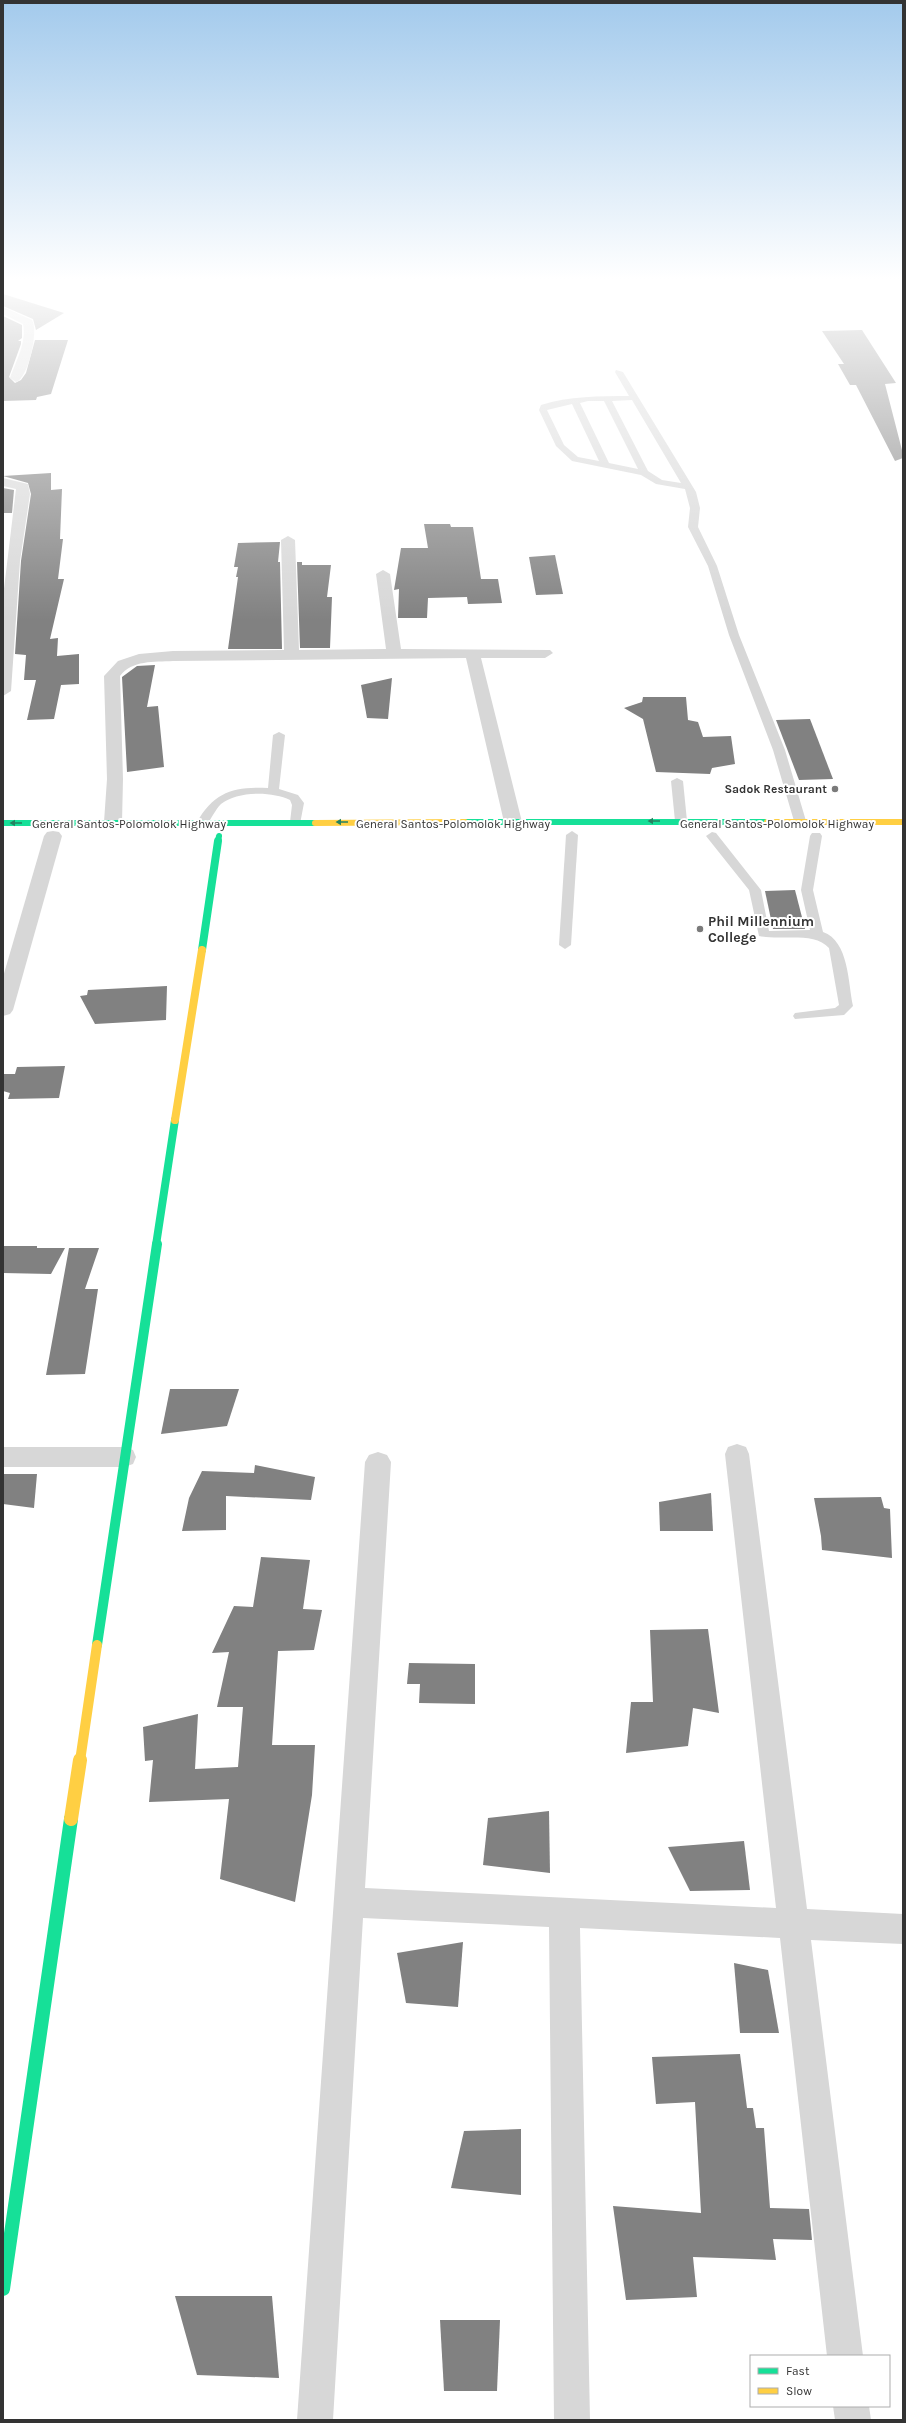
<svg xmlns="http://www.w3.org/2000/svg" width="906" height="2423" font-family="Karla,sans-serif">
<style>
.building{fill:#818181}
.lines{fill:none;stroke-linecap:round;stroke-linejoin:round}
.lane{fill:#d7d7d7;fill-rule:evenodd}
.street{fill:#d7d7d7;fill-rule:evenodd}
.fast-far3{stroke:#16e098;stroke-width:6}
.fast-far2{stroke:#16e098;stroke-width:8}
.fast-far1{stroke:#16e098;stroke-width:10}
.fast{stroke:#16e098;stroke-width:14}
.slow-far3{stroke:#ffcf43;stroke-width:6}
.slow-far2{stroke:#ffcf43;stroke-width:8}
.slow-far1{stroke:#ffcf43;stroke-width:10}
.slow{stroke:#ffcf43;stroke-width:14}
.oneway{fill:#268160}
.poi-dot{fill:#7a7a7a;stroke:#fff;stroke-width:1.5}
.labels{text-anchor:middle;dominant-baseline:central;stroke-width:4;stroke-linejoin:round;paint-order:stroke}
.far-poi-label{font-size:12px;font-weight:bold;fill:#333;stroke:#fff;text-anchor:end}
.far-street-label{font-size:12px;fill:#333;stroke:#fff}
.poi-label{font-size:14px;font-weight:bold;fill:#333;stroke:#fff;text-anchor:start}
</style>
<rect width="100%" height="100%" fill="#fff"/>
<g class="building">
<polygon points="3,294 64,313 36,330 33,319 3,306"/>
<polygon points="3,316 22,325 22,338 18,341 21,341 21,344 9,377 15,383 21,380 26,373 35,340 68,340 51,394 37,397 36,400 3,401"/>
<polygon points="862,330 896,383 885,384 903,454 903,458 895,461 856,385 850,385 838,364 844,364 822,331"/>
<polygon points="51,473 51,490 62,489 60,539 63,539 58,579 64,579 50,639 58,638 57,656 79,654 79,684 61,685 54,719 27,720 36,680 24,680 26,655 15,654 21,561 31,494 28,483 3,476"/>
<polygon points="3,488 14,490 12,513 3,513"/>
<polygon points="424,524 450,524 451,527 473,527 481,579 498,579 502,603 468,604 467,597 428,598 427,618 398,618 399,589 394,590 401,548 428,548"/>
<polygon points="280,542 278,562 280,562 282,649 228,649 238,577 236,577 238,567 234,567 238,543"/>
<polygon points="555,555 563,594 536,595 529,557"/>
<polygon points="297,562 302,562 302,565 331,565 327,597 332,597 330,648 300,648"/>
<polygon points="155,665 147,707 158,706 164,767 127,772 122,677 137,666"/>
<polygon points="392,678 388,719 367,718 361,685"/>
<polygon points="643,697 686,697 688,720 698,722 703,737 731,736 735,764 712,768 710,774 656,772 643,719 624,708 642,702"/>
<polygon points="810,719 833,779 799,780 776,720"/>
<polygon points="795,890 805,929 773,929 765,891"/>
<polygon points="167,986 166,1020 95,1024 80,996 87,995 88,990"/>
<polygon points="65,1066 59,1098 8,1099 10,1093 3,1091 3,1074 15,1074 17,1067"/>
<polygon points="3,1246 37,1246 37,1248 65,1248 51,1274 3,1273"/>
<polygon points="69,1248 99,1248 85,1289 98,1289 85,1374 46,1375"/>
<polygon points="170,1389 239,1389 227,1426 161,1434"/>
<polygon points="255,1465 315,1477 311,1500 226,1496 226,1530 182,1531 189,1498 202,1471 254,1473"/>
<polygon points="3,1474 37,1474 34,1508 3,1504"/>
<polygon points="711,1493 713,1531 660,1531 659,1502"/>
<polygon points="881,1497 884,1508 890,1509 892,1558 822,1550 821,1536 814,1498"/>
<polygon points="261,1557 310,1560 303,1609 322,1610 314,1650 278,1651 272,1745 315,1745 312,1795 295,1902 220,1879 229,1799 149,1802 153,1760 145,1761 143,1727 198,1714 195,1769 238,1767 243,1707 217,1707 229,1652 212,1653 234,1606 253,1607"/>
<polygon points="708,1629 719,1713 693,1708 688,1746 626,1753 631,1702 653,1702 650,1630"/>
<polygon points="409,1663 475,1664 475,1704 419,1703 420,1684 407,1684"/>
<polygon points="549,1811 550,1873 483,1865 488,1818"/>
<polygon points="744,1841 750,1890 690,1891 668,1847"/>
<polygon points="463,1942 458,2007 406,2003 397,1953"/>
<polygon points="734,1963 768,1970 779,2033 740,2033"/>
<polygon points="740,2054 747,2108 753,2108 756,2128 764,2128 770,2208 809,2209 812,2240 773,2239 776,2260 693,2257 697,2297 626,2300 613,2206 701,2213 695,2102 656,2104 652,2057"/>
<polygon points="521,2129 521,2195 451,2188 464,2131"/>
<polygon points="175,2296 272,2296 279,2378 197,2375"/>
<polygon points="440,2320 500,2320 497,2391 444,2391"/>
</g>
<g class="lines">
<g class="lane">
<path d="M 616,370 L 623,372 L 696,492 L 700,508 L 698,527 L 717,566 L 739,635 L 785,750 L 806,821 L 804,823 L 800,825 L 794,821 L 773,750 L 729,635 L 708,566 L 688,527 L 690,508 L 685,489 L 656,484 L 641,475 L 572,461 L 556,446 L 539,410 L 541,405 C 569,396 600,396 629,396 L 615,372 ZM 632,400 L 681,483 L 662,480 L 648,471 L 612,401 ZM 588,401 L 604,401 L 638,469 L 609,463 L 580,403 ZM 572,404 L 599,461 L 578,457 L 564,445 L 547,410 Z"/>
<path d="M 279,732 L 285,735 L 279,789 L 298,795 L 304,803 L 300,824 L 292,824 L 290,822 L 292,805 L 290,800 C 272,791 237,791 221,804 C 215,810 212,818 207,824 L 199,824 L 197,822 C 214,792 234,786 268,788 L 273,735 Z"/>
<polygon points="677,778 683,781 687,821 681,825 675,821 671,781"/>
<polygon points="572,831 578,835 571,945 565,949 559,945 566,835"/>
<path d="M 712,832 L 716,833 L 761,890 L 769,931 L 810,930 L 801,890 L 810,836 L 812,833 L 820,833 L 822,836 L 813,890 L 823,932 C 849,941 848,983 853,1006 L 844,1015 L 795,1019 L 793,1016 L 795,1013 L 835,1008 L 839,1005 L 829,948 C 814,931 781,941 759,936 L 749,890 L 706,836 Z"/>
</g>
<g class="street">
<path d="M 3,307 L 32,320 C 39,331 28,379 16,382 L 10,378 C 16,361 27,342 23,324 L 3,314 Z"/>
<polygon points="3,478 28,484 30,494 20,561 11,691 3,696 3,597 16,489 3,486"/>
<path d="M 288,536 L 295,540 L 299,650 L 386,649 L 376,574 L 383,570 L 390,574 L 401,649 L 550,650 L 553,653 L 545,658 L 481,658 L 522,822 L 519,826 L 507,826 L 504,822 L 466,658 L 173,661 C 154,662 132,660 120,676 L 123,779 L 122,822 L 119,826 L 107,826 L 104,822 L 107,779 L 104,676 L 118,661 L 139,654 L 173,651 L 284,650 L 281,540 Z"/>
<polygon points="53,831 59,832 62,836 13,1010 10,1014 3,1016 3,977 44,836 47,832"/>
<polygon points="737,1444 746,1447 749,1454 807,1909 903,1914 903,1944 811,1940 863,2356 827,2356 780,1938 580,1928 590,2420 554,2420 549,1927 363,1918 333,2420 297,2420 365,1462 369,1455 378,1452 387,1455 391,1462 365,1888 776,1908 725,1454 728,1447"/>
<polygon points="3,1447 124,1447 133,1450 136,1457 133,1464 124,1467 3,1467"/>
<polygon points="833,2406 869,2406 871,2420 835,2420"/>
</g>
<g class="fast-far3">
<polyline points="465,822 767,822"/>
<polyline points="3,823 315,823"/>
<polyline points="218,842 219,836"/>
</g>
<g class="fast-far2">
<polyline points="202,950 218,841"/>
<polyline points="156,1245 175,1120"/>
</g>
<polyline class="fast-far1" points="97,1645 157,1244"/>
<polyline class="fast" points="3,2289 71,1819"/>
<g class="slow-far3">
<polyline points="767,822 903,822"/>
<polyline points="315,823 465,822"/>
</g>
<polyline class="slow-far2" points="175,1120 202,950"/>
<polyline class="slow-far1" points="80,1761 97,1645"/>
<polyline class="slow" points="71,1819 80,1760"/>
</g>
<defs><path id="oneway-solid" d="M-6-.8H1V-3.2L6.5 0L1 3.2V.8H-6Z"/></defs>
<g class="oneway">
<use href="#oneway-solid" transform="translate(654 821) rotate(180)"/>
<use href="#oneway-solid" transform="translate(342 822) rotate(180)"/>
<use href="#oneway-solid" transform="translate(16 823) rotate(-180)"/>
</g>
<linearGradient id="sky" x2="0" y2="1"><stop stop-color="#a3caec"/><stop offset="0.45" stop-color="#fff"/><stop offset="1" stop-color="#fff" stop-opacity="0"/></linearGradient>
<rect width="906" height="620" fill="url(#sky)"/>
<g class="poi-dot">
<circle cx="835" cy="789" r="4"/>
<circle cx="700" cy="929" r="4"/>
</g>
<g class="labels">
<g class="far-poi-label">
<text x="827" y="789">Sadok Restaurant</text>
</g>
<g class="far-street-label">
<text x="129" y="824">General Santos-Polomolok Highway</text>
<text x="453" y="824">General Santos-Polomolok Highway</text>
<text x="777" y="824">General Santos-Polomolok Highway</text>
</g>
<g class="poi-label">
<text x="708" y="921">Phil Millennium<tspan x="708" dy="16">College</tspan></text>
</g>
</g>
<rect width="906" height="2423" fill="none" stroke="#333333" stroke-width="8"/>
<rect x="750" y="2355" width="140" height="52" fill="#ffffff" stroke="#adadad"/>
<rect x="758" y="2368" width="20" height="6" fill="#16e098" stroke="#adadad"/>
<text x="786" y="2375" font-size="12" fill="#333333">Fast</text>
<rect x="758" y="2388" width="20" height="6" fill="#ffcf43" stroke="#adadad"/>
<text x="786" y="2395" font-size="12" fill="#333333">Slow</text>
</svg>
